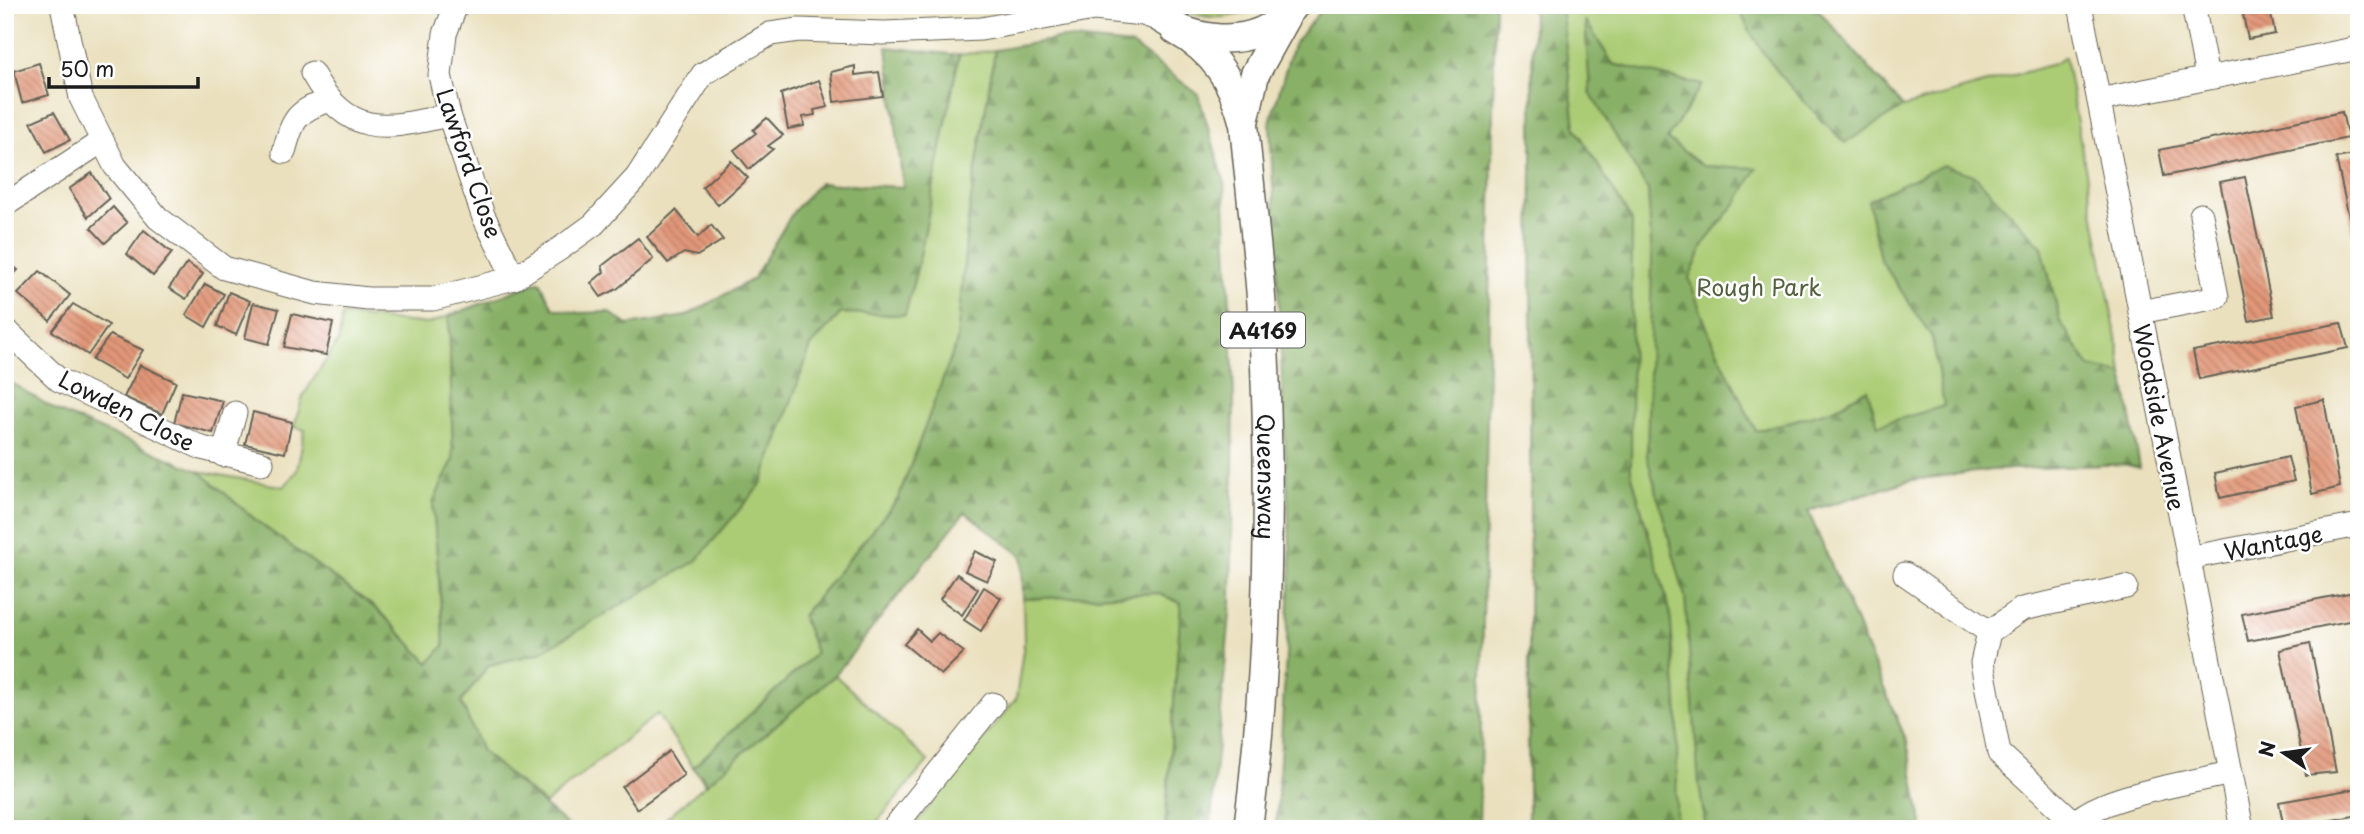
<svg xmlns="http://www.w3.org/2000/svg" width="2364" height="834" font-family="'Playpen Sans',sans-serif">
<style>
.green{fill:#abcc74;stroke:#647448;stroke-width:2}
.forest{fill:url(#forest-firs);stroke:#526641;stroke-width:2}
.building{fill:url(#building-back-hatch)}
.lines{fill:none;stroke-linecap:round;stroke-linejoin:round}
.minor-casing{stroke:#646154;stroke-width:25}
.major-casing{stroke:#646154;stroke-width:31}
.minor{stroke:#fff;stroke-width:23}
.major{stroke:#fff;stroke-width:28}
.labels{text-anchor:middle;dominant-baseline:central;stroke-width:5;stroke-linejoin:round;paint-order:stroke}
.shield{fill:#fff;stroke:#606060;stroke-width:2}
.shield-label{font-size:21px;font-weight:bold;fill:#1c1c1c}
.street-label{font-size:23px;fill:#1c1c1c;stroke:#fff}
.park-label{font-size:23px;fill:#55623f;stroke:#fff}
</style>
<defs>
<pattern id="forest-firs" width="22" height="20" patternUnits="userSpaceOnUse" patternTransform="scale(1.75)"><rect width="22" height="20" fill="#88b066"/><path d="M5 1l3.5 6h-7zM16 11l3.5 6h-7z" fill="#6e8e53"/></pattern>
<pattern id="building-back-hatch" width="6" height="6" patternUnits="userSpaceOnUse" patternTransform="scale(1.75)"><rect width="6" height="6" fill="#e29778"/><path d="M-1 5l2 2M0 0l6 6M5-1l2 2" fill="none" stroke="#b67a62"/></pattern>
</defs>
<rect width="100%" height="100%" fill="#fff"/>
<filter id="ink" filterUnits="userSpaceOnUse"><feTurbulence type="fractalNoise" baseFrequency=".0143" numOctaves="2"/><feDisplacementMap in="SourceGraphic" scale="14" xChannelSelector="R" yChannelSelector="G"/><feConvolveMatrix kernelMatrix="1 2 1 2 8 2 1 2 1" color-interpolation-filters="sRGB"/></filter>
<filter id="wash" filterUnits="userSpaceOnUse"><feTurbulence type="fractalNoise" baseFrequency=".00686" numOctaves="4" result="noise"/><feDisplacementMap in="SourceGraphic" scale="28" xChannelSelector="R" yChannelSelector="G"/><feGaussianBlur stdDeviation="1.57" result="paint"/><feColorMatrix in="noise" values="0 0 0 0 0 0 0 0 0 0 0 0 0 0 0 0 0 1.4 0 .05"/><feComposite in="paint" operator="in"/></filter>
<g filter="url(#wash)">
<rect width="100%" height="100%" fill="#eae0bd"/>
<g class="green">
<path d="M 1171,5 L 1261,5 C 1231,23 1201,20 1171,5 Z"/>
<polygon points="1533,5 1814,5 1903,107 2053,64 2065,57 2140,468 2124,464 1990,470 1911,480 1808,511 1907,742 1923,829 1528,829"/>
<polygon points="995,50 968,219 957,341 898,499 802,616 816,653 693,767 657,714 545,804 482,752 461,702 489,665 539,653 762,483 811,346 841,313 905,315 920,256 959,55"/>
<polygon points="342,315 428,324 449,316 453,460 433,503 444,646 429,664 378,610 258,522 199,471 284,487 297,470 305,430 294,427 303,396 339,340"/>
<polygon points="1157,593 1181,603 1165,829 911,829 1016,699 1024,643 1023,599"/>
<polygon points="835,675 928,761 871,829 653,829"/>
</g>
<g class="forest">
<polygon points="1325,5 1495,5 1479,829 1276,829 1291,568 1270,122 1293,45"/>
<polygon points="1533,5 1561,5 1575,127 1632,221 1631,472 1670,611 1678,716 1676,818 1671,829 1528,829"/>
<path d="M 1738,5 L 1814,5 L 1903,107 L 1845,143 C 1807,105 1756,57 1738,5 Z"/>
<polygon points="1585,20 1613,64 1702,85 1667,139 1703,166 1757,168 1738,201 1705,242 1689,279 1711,338 1756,431 1834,409 1867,389 1878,425 1944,406 1932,337 1880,259 1868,200 1943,165 1974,175 2042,247 2060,321 2090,367 2123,374 2140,468 2124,464 1990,470 1911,480 1808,511 1907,742 1923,829 1706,829 1699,785 1685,597 1647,457 1652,261 1648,190 1590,93"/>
<polygon points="1062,38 1132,45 1198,94 1224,180 1234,395 1231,603 1210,829 1165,829 1181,603 1157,593 1023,599 1022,556 965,512 835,675 706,784 693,767 816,653 802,616 898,499 957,341 968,219 995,50"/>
<polygon points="887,47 959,55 920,256 905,315 841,313 811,346 762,483 696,561 539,653 489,665 461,702 482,752 572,829 5,829 5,379 59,412 199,471 258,522 378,610 429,663 444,646 433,503 453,460 449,316 540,281 553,308 579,313 609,312 628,325 686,316 753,279 793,212 819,183 903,187"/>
</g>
<g id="blocks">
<g class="building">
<polygon points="2241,5 2269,5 2275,34 2248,39"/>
<polygon points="39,63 49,95 22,103 14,71"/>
<polygon points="855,66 855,75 879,72 883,96 834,102 831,72"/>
<polygon points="819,80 828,107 814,110 815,115 803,117 804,126 788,129 781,94"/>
<polygon points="54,112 70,140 46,152 31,122"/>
<polygon points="2342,112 2348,138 2164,176 2159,150"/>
<polygon points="767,118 783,135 768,146 773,149 749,169 734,150 756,133 753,130"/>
<polygon points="2359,154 2359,259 2358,259 2336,158"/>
<polygon points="731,161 748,178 718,205 702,187"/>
<polygon points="92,173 109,199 88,217 69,189"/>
<polygon points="2245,177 2274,316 2249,321 2220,182"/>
<polygon points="113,207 127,223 105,243 91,228"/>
<polygon points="676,210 698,237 711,225 723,240 697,256 684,253 668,263 647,237"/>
<polygon points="144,230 172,253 153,276 127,254"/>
<polygon points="638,238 653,259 617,289 601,297 591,283 604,272 602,266"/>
<polygon points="5,259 18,270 5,282"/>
<polygon points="187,263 203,274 186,299 169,288"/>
<polygon points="40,271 70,295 50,321 18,294"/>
<polygon points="205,284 224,294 206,327 186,315"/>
<polygon points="229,292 250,301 236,335 217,326"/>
<polygon points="253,303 279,309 269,344 245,338"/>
<polygon points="73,304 109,325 88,355 52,331"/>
<polygon points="292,314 333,323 326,355 284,347"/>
<polygon points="2341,323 2348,348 2199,379 2193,351"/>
<polygon points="110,335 143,350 125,379 92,360"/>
<polygon points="140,365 176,382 162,414 124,397"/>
<polygon points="182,392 223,401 213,433 174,423"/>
<polygon points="2324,400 2340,487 2312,494 2296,406"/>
<polygon points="253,412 292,422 285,453 245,444"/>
<polygon points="2288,457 2294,481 2220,498 2215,473"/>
<polygon points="975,551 997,562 987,581 965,571"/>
<polygon points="957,574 978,589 962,615 940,599"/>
<polygon points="984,587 1001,598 981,631 964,620"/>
<polygon points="2359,591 2359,619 2248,641 2242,614"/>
<polygon points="917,629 930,641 938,633 964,652 941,675 904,644"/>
<polygon points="2310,643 2336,772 2306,775 2280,650"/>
<polygon points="669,751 684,775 637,809 622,787"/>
<polygon points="2359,788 2359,815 2284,829 2279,802"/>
</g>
</g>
</g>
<g filter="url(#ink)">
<use href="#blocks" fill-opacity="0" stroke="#646154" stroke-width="2"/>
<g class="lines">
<defs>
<g id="minor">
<polyline points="62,5 81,98 115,166 158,218 224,268 315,293 368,299 433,299 514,278 561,248 594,224 637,177 703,74 770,34 799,30 884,33 981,29 1094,9 1143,14 1160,20"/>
<polyline points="456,5 445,34 440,75 449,115 483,215 514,278"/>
<polyline points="2080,5 2242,829"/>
<polyline points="2193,5 2207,77"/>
<path d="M 312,73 C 349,139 385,129 449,115"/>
<polyline points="2099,100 2359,48"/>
<path d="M 284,152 C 292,121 296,110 328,101"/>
<polyline points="5,205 102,141"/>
<polyline points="2140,312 2217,297 2201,215"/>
<polyline points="5,329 59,380 202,448 262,463"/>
<polyline points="223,455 235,413"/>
<polyline points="2188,558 2359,525"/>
<polyline points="1905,574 1989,632"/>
<polyline points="2074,822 1999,753 1982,663 1989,632 2022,609 2126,587"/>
<polyline points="893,829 993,704"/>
<path d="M 2071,829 C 2083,798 2198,781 2231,773"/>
</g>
<g id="major">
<path d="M 1144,5 C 1184,44 1256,55 1295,5"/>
<path id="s1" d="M 1175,30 C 1215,52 1233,81 1244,124 C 1250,191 1259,258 1263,325 C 1272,492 1269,663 1248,829"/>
<polyline points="1244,122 1255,74 1286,18"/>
</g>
</defs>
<use href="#minor" class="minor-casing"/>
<use href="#major" class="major-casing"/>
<use href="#minor" class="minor"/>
<use href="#major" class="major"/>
</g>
</g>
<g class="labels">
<rect class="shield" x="1221" y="312.5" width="84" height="35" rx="5"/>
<g class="shield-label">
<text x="1263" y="330">A4169</text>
</g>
<g class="street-label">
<text transform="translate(470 163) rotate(71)">Lawford Close</text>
<text transform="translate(127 410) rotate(27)">Lowden Close</text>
<text transform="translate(2160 417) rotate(79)">Woodside Avenue</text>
<text stroke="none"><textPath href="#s1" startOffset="474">Queensway</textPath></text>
<text transform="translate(2273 542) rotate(-11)">Wantage</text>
</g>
<g class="park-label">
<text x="1759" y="286">Rough Park</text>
</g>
</g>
<rect width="2364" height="834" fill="none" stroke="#fff" stroke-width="28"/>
<g transform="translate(2284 753) rotate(283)" stroke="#ffffff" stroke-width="5" paint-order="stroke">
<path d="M0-5L12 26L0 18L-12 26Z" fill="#1c1c1c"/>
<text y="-10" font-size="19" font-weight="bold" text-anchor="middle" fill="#1c1c1c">N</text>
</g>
<path d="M49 77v10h149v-10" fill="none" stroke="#1c1c1c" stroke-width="3.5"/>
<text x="60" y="77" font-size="21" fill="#1c1c1c" stroke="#ffffff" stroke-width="5" paint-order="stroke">50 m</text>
</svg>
